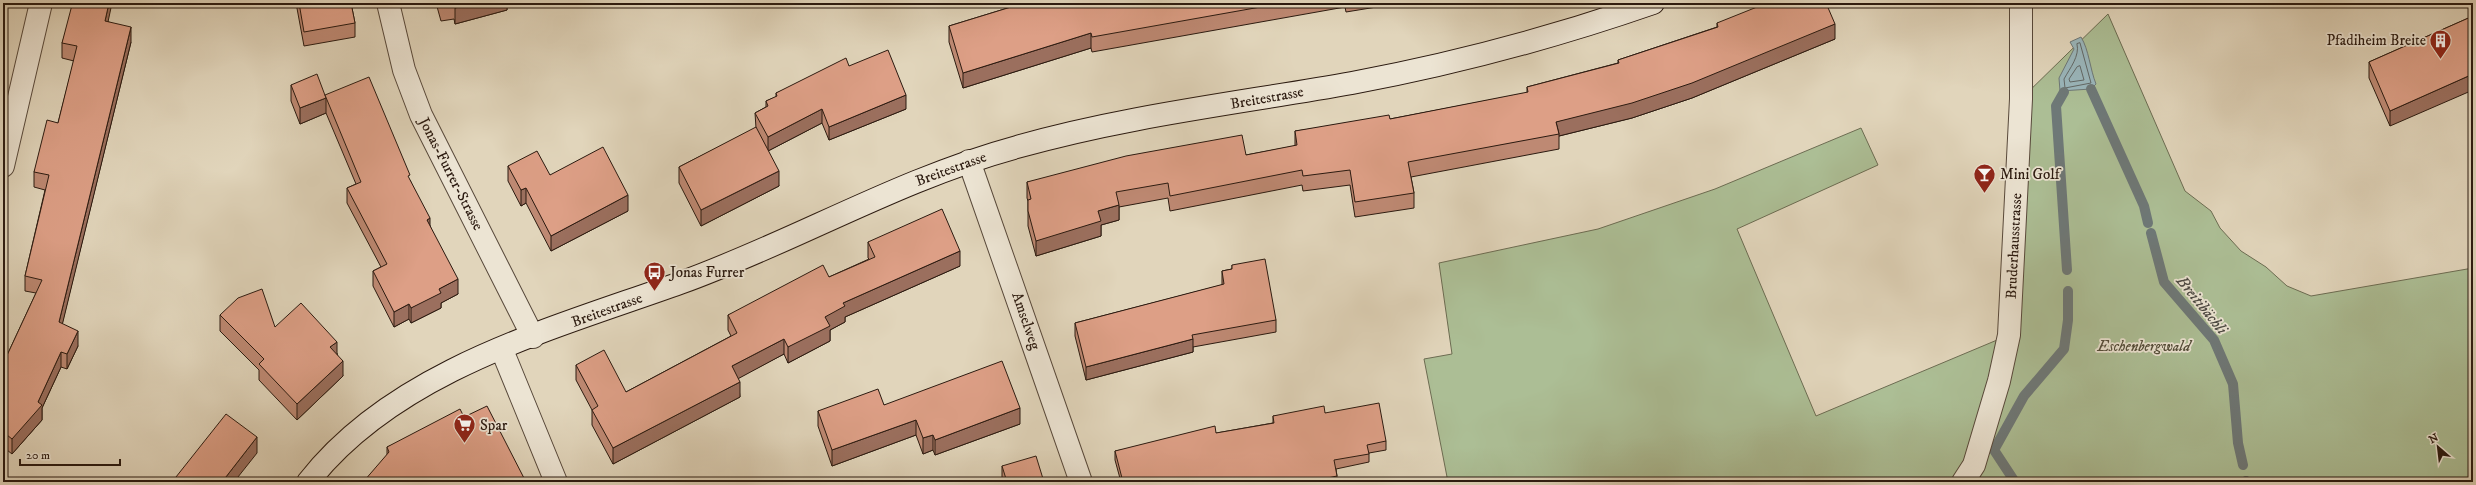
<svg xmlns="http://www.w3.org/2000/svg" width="2476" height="485" font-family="'IM FELL DW Pica',serif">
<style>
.green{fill:#acbe95;stroke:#6c6c52}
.water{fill:#9ab6bb;stroke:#6e7877}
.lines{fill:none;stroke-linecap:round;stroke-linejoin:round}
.shore{stroke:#626866;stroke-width:1}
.stream{stroke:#6e7877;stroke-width:10}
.minor-casing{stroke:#58493b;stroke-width:24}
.secondary-casing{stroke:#2b1a10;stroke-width:24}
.minor{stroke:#ece4d3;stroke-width:22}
.secondary{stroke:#ece4d3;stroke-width:22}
.wall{fill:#be8973;stroke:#2b1a10}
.shaded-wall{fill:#9b6f5e;stroke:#2b1a10}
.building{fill:#dd9f86;stroke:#2b1a10}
.labels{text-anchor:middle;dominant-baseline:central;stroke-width:3.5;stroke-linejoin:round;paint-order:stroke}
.poi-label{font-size:15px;fill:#2b1a10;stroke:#ece4d3;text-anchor:start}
.street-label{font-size:15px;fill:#2b1a10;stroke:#ece4d3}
.park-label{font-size:15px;font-style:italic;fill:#524b38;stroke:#ece4d3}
.water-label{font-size:16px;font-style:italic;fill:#4c4943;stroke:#ece4d3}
</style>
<rect width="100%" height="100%" fill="#e1d5bb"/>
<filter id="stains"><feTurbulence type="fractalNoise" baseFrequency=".005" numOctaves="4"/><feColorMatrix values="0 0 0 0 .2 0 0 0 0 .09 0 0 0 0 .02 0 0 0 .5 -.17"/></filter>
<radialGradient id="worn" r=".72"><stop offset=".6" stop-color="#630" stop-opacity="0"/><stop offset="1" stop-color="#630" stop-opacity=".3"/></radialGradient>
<polygon class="green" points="2108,14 2185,191 2211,211 2220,228 2241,251 2266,267 2287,286 2311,296 2473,268 2473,482 1448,482 1424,359 1452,354 1439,263 1598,229 1715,189 1861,128 1878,165 1737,229 1816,416 2009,335 2021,99"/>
<path class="water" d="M 2081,37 C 2089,50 2090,69 2096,84 L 2091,89 L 2060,91 L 2059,78 L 2074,49 L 2070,42 Z"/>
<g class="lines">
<g class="shore">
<path d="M 2080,43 L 2091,83 L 2065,88 L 2064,79 C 2070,68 2080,56 2077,44 Z"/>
<polygon points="2080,66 2084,80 2070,82 2069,79 2077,67"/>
</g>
<g class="stream">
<polyline points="2091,89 2144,206 2148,223"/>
<polyline points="2064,92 2056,106 2067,270"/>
<polyline points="2151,233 2164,282 2214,340 2233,384 2238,443 2243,465"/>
<polyline points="2015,482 1994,450 2024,396 2064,349 2068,320 2068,291"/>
<polyline points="2246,482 2246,481"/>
</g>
<defs>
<g id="minor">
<polyline points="388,3 404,70 421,115 533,337"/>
<polyline points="969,161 1081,482"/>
<polyline points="3,166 41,3"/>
<polyline points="502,350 556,482"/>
<polyline points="1963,482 1974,465 1999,381 2009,335 2021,99 2021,3"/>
</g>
<path id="secondary" d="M 308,482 C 395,370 552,329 680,283 C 794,242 899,179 1017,147 C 1126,116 1240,103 1352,83 C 1454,64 1555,37 1653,3"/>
</defs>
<use href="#minor" class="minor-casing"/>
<use href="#secondary" class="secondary-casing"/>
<use href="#minor" class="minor"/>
<use href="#secondary" class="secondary"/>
</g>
<g class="wall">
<polygon points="296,3 351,3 355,23 355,37 304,46"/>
<polygon points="436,3 507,3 507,10 455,24 454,19 441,21"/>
<polygon points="1024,3 1395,3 1395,4 1346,12 1345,7 1092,52 1091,48 963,88 949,42 949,26"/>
<polygon points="75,6 108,21 131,42 62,324 78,346 67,369 61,367 42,408 42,420 12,454 7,450 3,455 3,364 36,293 25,291 25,276 45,190 34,187 34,172 58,123 74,61 62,58 62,43"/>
<polygon points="2473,16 2390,126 2369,78 2369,62"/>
<polygon points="1717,23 1835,39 1692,98 1632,118 1559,136 1559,149 1411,177 1414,193 1414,208 1355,217 1350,185 1303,191 1302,185 1170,211 1168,198 1119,207 1119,220 1101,225 1101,236 1036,256 1028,226 1028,201 1027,198 1027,182 1246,155 1295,146 1295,131 1390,119 1527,93 1527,87 1618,63 1618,60 1717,27"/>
<polygon points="849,66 906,109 829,140 822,123 768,151 779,186 701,226 679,183 679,167 756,128 755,113 766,107 766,101 776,97 776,93"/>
<polygon points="291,85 325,95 410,180 430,226 458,294 441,303 441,308 411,323 409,319 394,327 373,286 373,271 381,267 347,203 347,188 356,184 326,113 300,124 291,101"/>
<polygon points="508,166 550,175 628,211 551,251 526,203 521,206 508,181"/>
<polygon points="868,242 960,266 845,317 845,322 830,330 830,341 788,363 784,354 738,378 740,397 613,464 592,425 592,410 576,380 576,365 626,392 731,336 728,330 728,315 829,277 869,259 868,258"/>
<polygon points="1232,265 1276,320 1276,332 1193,347 1193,352 1086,380 1075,336 1075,323 1222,285 1222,271 1232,269"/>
<polygon points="220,315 275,327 337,353 343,376 297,420 259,380 259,370 220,331"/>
<polygon points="884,405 1020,424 935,455 933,450 923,454 916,435 832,466 818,426 818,411"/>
<polygon points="1325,413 1386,441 1386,450 1369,453 1369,462 1336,469 1337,476 1337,482 1121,482 1115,460 1115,451 1273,423 1273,416"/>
<polygon points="464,417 526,482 364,482 387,455 387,447"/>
<polygon points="1002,466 1044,482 1002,482"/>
</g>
<g class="shaded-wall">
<polygon points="109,3 112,3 105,36 105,21"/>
<polygon points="474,3 507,3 507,10 455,24 455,8"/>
<polygon points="2264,3 2271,3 2264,6"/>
<polygon points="1835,24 1835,39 1692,98 1632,118 1559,136 1559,134 1556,122"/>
<polygon points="131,27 131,42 59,338 59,322"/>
<polygon points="1091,33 1091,48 963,88 963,73"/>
<polygon points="2473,74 2473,90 2390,126 2390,111"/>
<polygon points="906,95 906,109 829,140 829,127"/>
<polygon points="326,98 326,113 300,124 300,108"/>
<polygon points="822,109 822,123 768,151 768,137"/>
<polygon points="779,171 779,186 701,226 701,210"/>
<polygon points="526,188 526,203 521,206 521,190"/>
<polygon points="628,195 628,211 551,251 551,236"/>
<polygon points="1119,205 1119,220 1101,225 1101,236 1036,256 1036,241 1098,211"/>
<polygon points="430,218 430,233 427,220"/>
<polygon points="960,251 960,266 845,317 845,322 830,330 830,341 788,363 788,347 825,317 843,303"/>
<polygon points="458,279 458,294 441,303 441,308 411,323 411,308 439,289"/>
<polygon points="409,304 409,319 394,327 394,312"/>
<polygon points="78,331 78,346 67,369 67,354"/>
<polygon points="784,339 784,354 732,382 732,366"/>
<polygon points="1193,339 1193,352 1086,380 1086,367"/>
<polygon points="337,342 337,357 330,347"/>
<polygon points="61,352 61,367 42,408 42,420 12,454 12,439 38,402"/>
<polygon points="343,361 343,376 297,420 297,404"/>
<polygon points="740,382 740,397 613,464 613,448"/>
<polygon points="1020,408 1020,424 935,455 935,440"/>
<polygon points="916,420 916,435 832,466 832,450"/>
<polygon points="7,435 7,450 3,455 3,440"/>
<polygon points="933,435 933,450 923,454 923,438"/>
<polygon points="257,437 257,453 234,482 222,482"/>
</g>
<g class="building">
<polygon points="75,3 109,3 105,21 131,27 59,322 78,331 67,354 61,352 38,402 42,405 12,439 7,435 3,440 3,364 42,280 25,276 49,175 34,172 47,120 58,123 77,46 62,43 72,5 75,6"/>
<polygon points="299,3 351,3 355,23 304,32"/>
<polygon points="440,3 474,3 455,8 454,3 441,6"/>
<polygon points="1024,3 1283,3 1092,37 1091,33 963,73 949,26"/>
<polygon points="1767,3 1826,3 1835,24 1692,83 1632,103 1556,122 1559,134 1408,162 1414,193 1355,202 1350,170 1303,176 1302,170 1170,196 1168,183 1116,192 1119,205 1098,211 1101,221 1036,241 1028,211 1028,200 1031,199 1027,182 1126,156 1242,135 1246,155 1297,145 1295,131 1389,115 1390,119 1528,92 1527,87 1619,63 1618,60 1718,27 1717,23"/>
<polygon points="2473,16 2473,74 2390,111 2369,62"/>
<polygon points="888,50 906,95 829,127 822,109 768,137 755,113 768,106 766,101 777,96 776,93 846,58 849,66"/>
<polygon points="317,74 326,98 300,108 291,85"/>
<polygon points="369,77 410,175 408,176 430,218 427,220 458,279 439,289 441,293 411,308 409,304 394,312 373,271 387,264 347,188 361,182 325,95"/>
<polygon points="756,127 779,171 701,210 679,167"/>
<polygon points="603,147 628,195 551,236 526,188 521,190 508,166 537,151 550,175"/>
<polygon points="942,209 960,251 843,303 845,306 825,317 830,326 788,347 784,339 732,366 740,382 613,448 592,410 598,406 576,365 604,350 626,392 737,333 728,315 823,265 829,277 875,257 868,242"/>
<polygon points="1265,259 1276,320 1192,335 1193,339 1086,367 1075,323 1224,284 1222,271 1232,269 1232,265"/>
<polygon points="262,289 275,327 301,303 337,342 330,347 343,361 297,404 259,364 264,359 220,315 238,298"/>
<polygon points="1002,361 1020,408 935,440 933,435 923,438 916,420 832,450 818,411 878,389 884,405"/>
<polygon points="1379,403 1386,441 1367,445 1369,454 1334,460 1337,476 1309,482 1299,482 1298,480 1286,482 1123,482 1115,451 1215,426 1216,433 1274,423 1273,416 1324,406 1325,413"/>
<polygon points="487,406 526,482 364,482 364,481 389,452 387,447 460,409 464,417"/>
<polygon points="226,414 257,437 222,482 172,482"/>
<polygon points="1036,456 1044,482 1007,482 1002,466"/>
</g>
<defs>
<symbol id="building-pin" viewBox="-11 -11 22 30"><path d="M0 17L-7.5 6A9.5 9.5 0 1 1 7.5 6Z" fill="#8f2418" stroke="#ece4d3"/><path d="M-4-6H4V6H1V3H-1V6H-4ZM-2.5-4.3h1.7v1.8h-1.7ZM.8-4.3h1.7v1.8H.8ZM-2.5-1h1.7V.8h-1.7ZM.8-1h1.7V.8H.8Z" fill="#fff"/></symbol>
<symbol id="bar-pin" viewBox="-11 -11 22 30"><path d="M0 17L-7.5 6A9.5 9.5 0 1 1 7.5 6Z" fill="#8f2418" stroke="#ece4d3"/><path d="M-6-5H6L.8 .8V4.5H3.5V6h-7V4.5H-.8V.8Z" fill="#fff"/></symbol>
<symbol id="bus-pin" viewBox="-11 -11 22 30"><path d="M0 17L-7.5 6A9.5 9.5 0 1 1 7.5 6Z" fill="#8f2418" stroke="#ece4d3"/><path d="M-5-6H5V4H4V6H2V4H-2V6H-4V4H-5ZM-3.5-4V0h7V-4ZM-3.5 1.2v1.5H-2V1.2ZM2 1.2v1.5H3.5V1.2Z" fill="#fff"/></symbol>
<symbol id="supermarket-pin" viewBox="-11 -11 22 30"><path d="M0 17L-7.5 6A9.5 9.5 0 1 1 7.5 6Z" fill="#8f2418" stroke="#ece4d3"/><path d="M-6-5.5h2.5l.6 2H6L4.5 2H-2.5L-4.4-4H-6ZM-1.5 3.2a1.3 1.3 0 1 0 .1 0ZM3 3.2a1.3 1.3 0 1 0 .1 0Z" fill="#fff"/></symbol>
</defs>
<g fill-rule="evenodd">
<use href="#building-pin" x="2428" y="28" width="25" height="34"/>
<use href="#bar-pin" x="1972" y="162" width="25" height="34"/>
<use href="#bus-pin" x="642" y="260" width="25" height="34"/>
<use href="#supermarket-pin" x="452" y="412" width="25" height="34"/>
</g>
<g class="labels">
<g class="poi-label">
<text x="2426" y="40" text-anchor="end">Pfadiheim Breite</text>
<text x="2000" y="174">Mini Golf</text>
<text x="670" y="272">Jonas Furrer</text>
<text x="480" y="425">Spar</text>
</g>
<g class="street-label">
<text transform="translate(1267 98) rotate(-10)">Breitestrasse</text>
<text transform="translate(951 169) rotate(-20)">Breitestrasse</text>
<text transform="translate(451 174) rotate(63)">Jonas-Furrer-Strasse</text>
<text transform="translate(2014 246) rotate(-87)">Bruderhausstrasse</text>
<text transform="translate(607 310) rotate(-20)">Breitestrasse</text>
<text transform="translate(1026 321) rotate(71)">Amselweg</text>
</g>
<g class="park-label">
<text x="2144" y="346">Eschenbergwald</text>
</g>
<g class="water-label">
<text transform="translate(2202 305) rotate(51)">Breitibächli</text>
</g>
</g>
<rect width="2476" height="485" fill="none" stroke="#e1d5bb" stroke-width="16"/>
<rect x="4" y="4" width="2468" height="477" fill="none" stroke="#2b1a10" stroke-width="2"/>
<rect x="8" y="8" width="2460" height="469" fill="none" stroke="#2b1a10"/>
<g transform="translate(2438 447) rotate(332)" stroke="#ece4d3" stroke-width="3" paint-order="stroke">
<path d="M0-3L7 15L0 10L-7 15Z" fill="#2b1a10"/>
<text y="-6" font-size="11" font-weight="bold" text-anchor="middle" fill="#2b1a10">N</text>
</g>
<path d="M20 459v6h100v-6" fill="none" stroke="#2b1a10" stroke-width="2"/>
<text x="26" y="459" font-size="12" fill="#2b1a10" stroke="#ece4d3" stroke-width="3" paint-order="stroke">20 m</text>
<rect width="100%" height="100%" filter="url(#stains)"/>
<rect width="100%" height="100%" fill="url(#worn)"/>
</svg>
